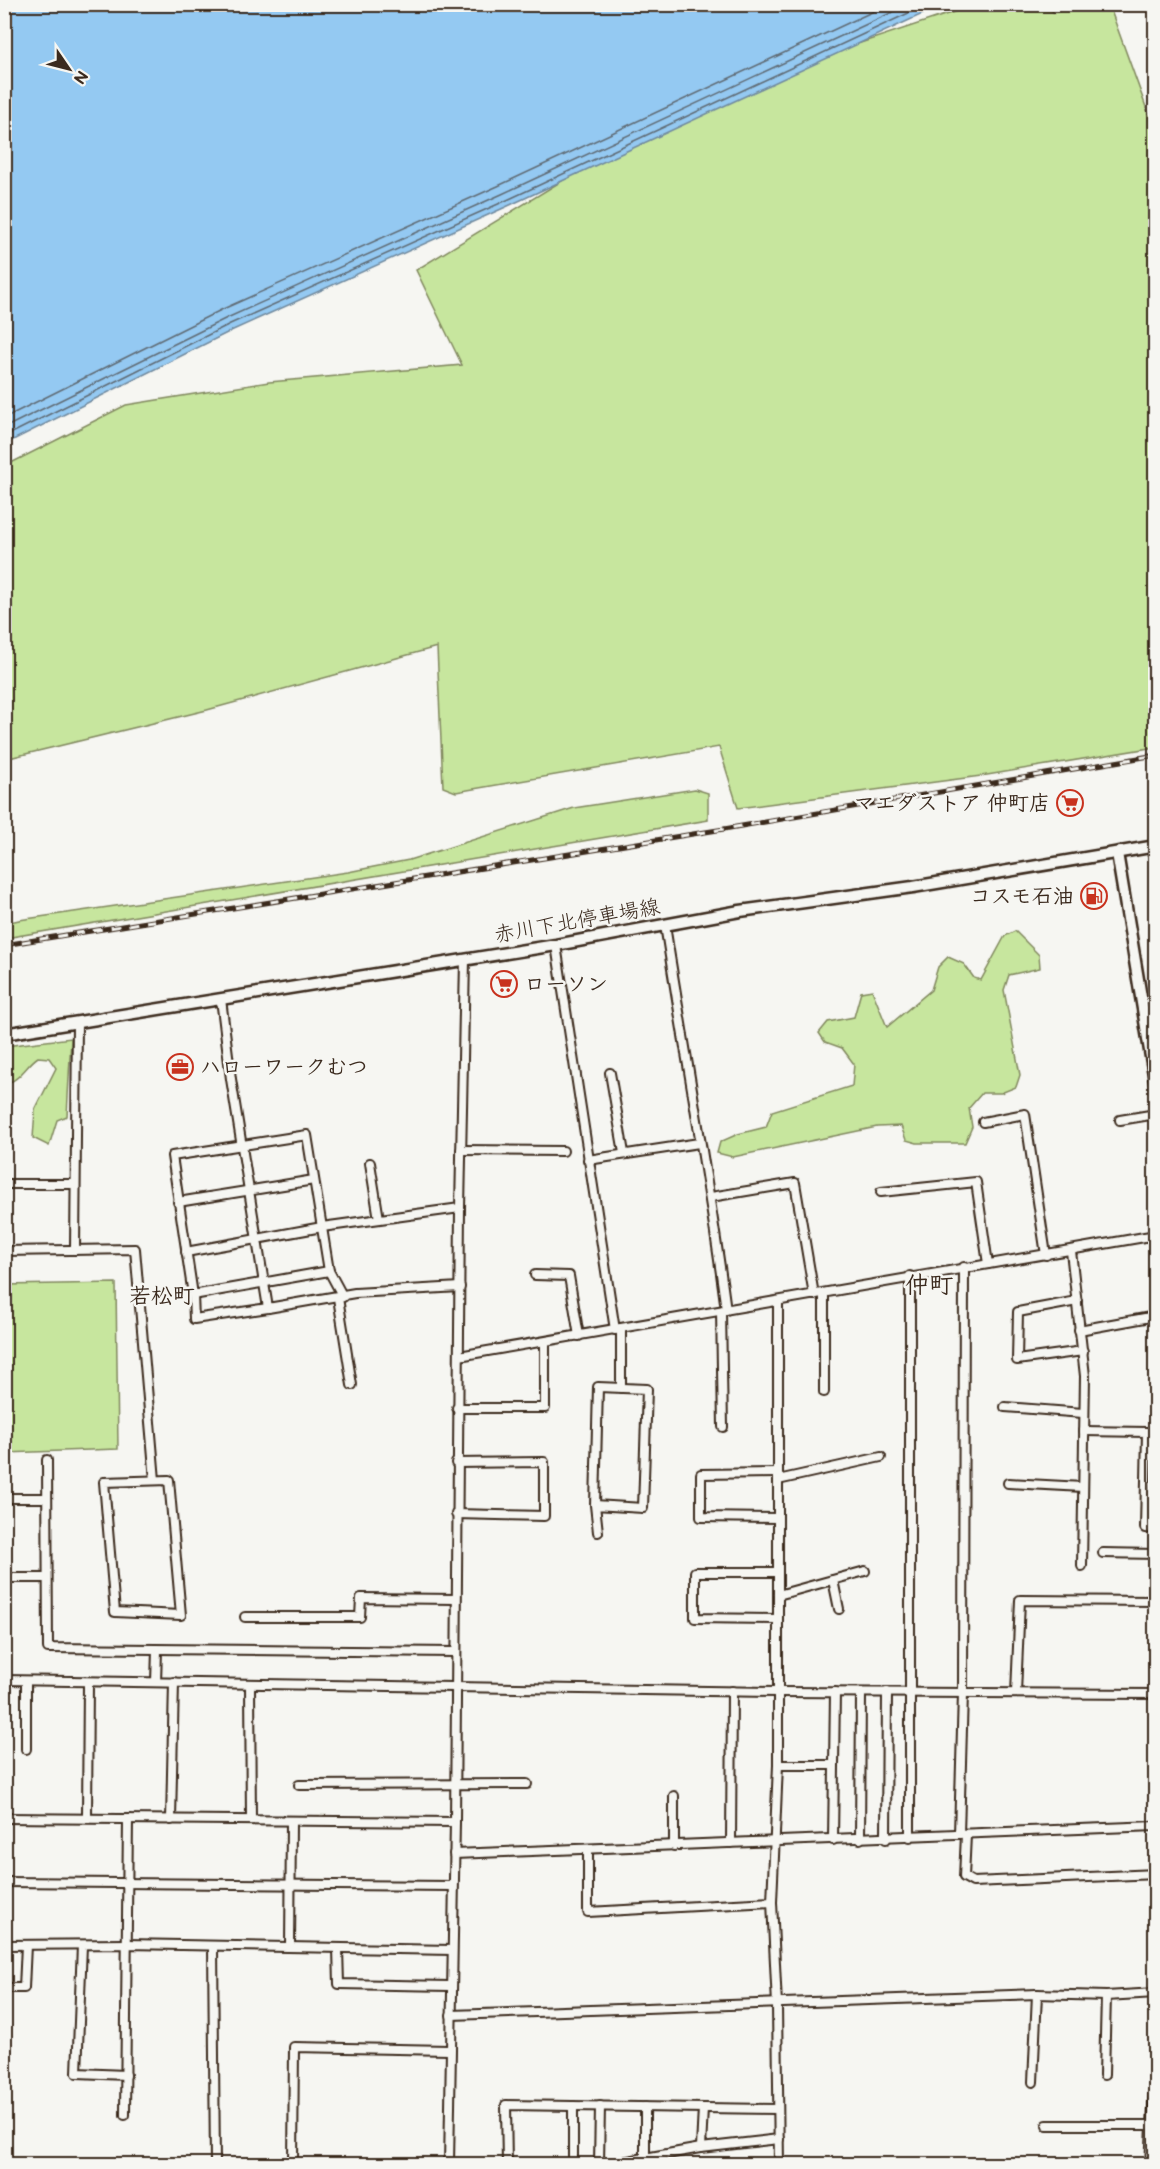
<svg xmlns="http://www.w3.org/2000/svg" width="1160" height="2169" font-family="'Balsamiq Sans','Klee One',sans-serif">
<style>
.green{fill:#c7e69e;stroke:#81885e;stroke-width:1.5}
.water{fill:#94c9f2;stroke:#70899d;stroke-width:1.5}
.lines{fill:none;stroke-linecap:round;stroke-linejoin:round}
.shore{stroke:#5f6a73;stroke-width:1.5}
.street-casing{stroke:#3b2a1e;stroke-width:12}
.secondary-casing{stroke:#3b2a1e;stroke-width:15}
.street{stroke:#f6f6f2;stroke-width:8}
.secondary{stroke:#f6f6f2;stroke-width:10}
.rail-casing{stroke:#3b2a1e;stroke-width:5}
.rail{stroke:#f6f6f2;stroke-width:3;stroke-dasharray:9;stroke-linecap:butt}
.labels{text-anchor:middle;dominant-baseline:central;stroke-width:5;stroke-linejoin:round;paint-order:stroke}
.poi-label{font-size:21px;font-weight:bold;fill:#3b2a1e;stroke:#f6f6f2;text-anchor:end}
.street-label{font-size:21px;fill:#3b2a1e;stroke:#f6f6f2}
.neighbourhood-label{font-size:22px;font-weight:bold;fill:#3b2a1e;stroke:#f6f6f2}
.quarter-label{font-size:24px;font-weight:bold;fill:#3b2a1e;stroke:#f6f6f2}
</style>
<rect width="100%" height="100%" fill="#f6f6f2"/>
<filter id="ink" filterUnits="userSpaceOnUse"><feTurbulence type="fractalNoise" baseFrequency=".0167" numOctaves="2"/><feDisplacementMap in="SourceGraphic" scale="12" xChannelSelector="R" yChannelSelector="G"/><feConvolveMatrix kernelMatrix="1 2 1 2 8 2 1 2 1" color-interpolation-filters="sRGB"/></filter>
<g filter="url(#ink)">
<g class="green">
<polygon points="975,5 1046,5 1054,13 1076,5 1109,5 1155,132 1155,747 981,776 738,808 719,747 456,792 443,787 437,647 207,710 5,759 5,466 126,405 269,382 462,365 416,270 619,146 740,83"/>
<polygon points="695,789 708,793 708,820 5,938 5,923 19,920 348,872 409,860 574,808"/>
<polygon points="1015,931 1039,955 1040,968 1009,975 1004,990 1020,1075 1016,1087 1001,1093 982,1093 969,1108 972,1127 965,1143 917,1143 906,1140 901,1126 877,1127 733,1157 717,1153 720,1142 738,1134 766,1127 772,1111 852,1086 854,1064 842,1048 825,1042 819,1033 828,1022 854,1017 861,992 872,990 887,1027 931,990 938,967 948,957 964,964 974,978 981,980 1005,936"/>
<path d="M 71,1038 L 67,1116 L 57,1120 L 49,1146 L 33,1138 L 35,1110 L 56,1068 L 49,1058 L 38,1057 C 27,1064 18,1083 5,1083 L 5,1046 Z"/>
<polygon points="116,1283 118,1449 5,1453 5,1285"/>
</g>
<polygon class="water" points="5,4 942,4 942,5 508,206 233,330 5,444"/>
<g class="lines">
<g class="shore">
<polyline points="4,418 223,309 498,186 889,4"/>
<polyline points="4,428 227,318 502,194 910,4"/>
<polyline points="4,437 230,324 505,201 928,4"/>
</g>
<defs>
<g id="street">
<path d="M 665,925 C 685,1053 709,1181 726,1310"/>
<polyline points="556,945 615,1330"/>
<polyline points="221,999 231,1079 268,1308 355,1293 460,1287"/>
<polyline points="610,1073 624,1153"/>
<polyline points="1120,1120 1156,1114"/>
<polyline points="983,1122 1025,1114 1046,1255"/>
<polyline points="461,1150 563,1151"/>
<polyline points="588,1160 699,1143"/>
<polyline points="370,1163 379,1219"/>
<polyline points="4,1184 74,1184"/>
<polyline points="881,1192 976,1182 988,1264"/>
<polyline points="711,1197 795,1183 814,1295"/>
<polyline points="178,1202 314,1180"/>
<polyline points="75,1250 77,1022"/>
<polyline points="4,1251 135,1249 155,1480"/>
<polyline points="1071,1251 1085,1376 1082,1566"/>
<polyline points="186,1252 322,1227 460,1208"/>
<polyline points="329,1271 343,1297"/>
<polyline points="535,1275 569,1276 579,1336"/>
<polyline points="910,1276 910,1837"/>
<polyline points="193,1295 329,1271 307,1135 172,1156 193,1295 194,1319 268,1308"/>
<polyline points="338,1298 352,1385"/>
<polyline points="778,1301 778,1765 772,1902 777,2005 779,2164"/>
<polyline points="1077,1301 1018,1312 1017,1360 1083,1351"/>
<polyline points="721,1311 723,1427"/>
<polyline points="1079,1330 1156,1316"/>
<polyline points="459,1356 1156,1235"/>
<polyline points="621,1388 621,1328"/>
<polyline points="824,1392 824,1293"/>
<polyline points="1005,1407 1083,1413"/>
<polyline points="457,1408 545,1408 545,1342"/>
<polyline points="1084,1431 1147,1432 1145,1528 1156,1529"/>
<polyline points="47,1460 48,1648 455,1652"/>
<polygon points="169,1480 181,1615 115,1612 104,1482"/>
<polyline points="778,1480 881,1457"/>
<polyline points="1008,1483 1083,1487"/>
<polyline points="4,1498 46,1498"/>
<polyline points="595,1505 643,1508 647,1389 598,1387 595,1505 598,1532"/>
<polyline points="456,1514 544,1516 544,1462 456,1463"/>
<polyline points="778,1518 701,1517 701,1474 778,1473"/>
<polyline points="1103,1553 1156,1554"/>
<polyline points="778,1572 695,1572 695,1618 778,1619"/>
<polyline points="4,1578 47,1578"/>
<polyline points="833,1580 839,1609"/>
<polyline points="778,1595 865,1571"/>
<polyline points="245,1617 360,1617 361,1598 456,1599"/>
<polyline points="4,1680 778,1692 1156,1694"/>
<polyline points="26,1681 26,1749"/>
<polyline points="156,1682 157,1650"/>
<polyline points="250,1685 251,1820"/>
<polyline points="1016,1693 1020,1600 1156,1601"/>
<polyline points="778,1765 833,1765"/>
<polyline points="299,1785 527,1784"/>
<polyline points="4,1818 455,1822"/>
<polyline points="87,1818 88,1683"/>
<polyline points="171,1820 174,1682"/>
<polyline points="959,1834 963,1693 964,1267"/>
<polyline points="966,1835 964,1877 973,1882 1156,1874"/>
<polyline points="860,1839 861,1693"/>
<polyline points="886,1839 887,1692"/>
<polyline points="833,1840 835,1692"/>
<polyline points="731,1843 732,1691"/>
<polyline points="674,1846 674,1796"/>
<polyline points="588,1850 588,1912 772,1902"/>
<polyline points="454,1854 1156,1826"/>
<polyline points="4,1882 453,1886"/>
<polyline points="4,1945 127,1944 452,1950"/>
<polyline points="82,1945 77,2073 126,2075"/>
<polyline points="213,1946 215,2164"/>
<polyline points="290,1947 291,1822"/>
<polyline points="338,1948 339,1984 450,1986"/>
<polyline points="4,1988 24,1988 26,1945"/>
<polyline points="451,2015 1037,1994 1106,1996 1156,1993"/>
<polyline points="1104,2075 1106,1996"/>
<polyline points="1033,2082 1037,1994"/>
<polyline points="573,2106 573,2164"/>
<polyline points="645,2107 645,2158"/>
<polyline points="125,2115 128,1819"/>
<polyline points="1047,2125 1151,2125"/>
<polyline points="701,2148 703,2108"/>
<polyline points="293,2164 294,2047 449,2050"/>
<polyline points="449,2164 455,1822 460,1208 465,960"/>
<polyline points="507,2164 506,2105 778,2109"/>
<polyline points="599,2164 600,2106"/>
<polyline points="611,2164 701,2148 779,2139"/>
<polyline points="1150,2164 1156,2052"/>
</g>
<g id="secondary">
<polyline points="1117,853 1156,1087"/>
<polyline points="4,1034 556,945 740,911 913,887 1156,846"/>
</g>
</defs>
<use href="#street" class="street-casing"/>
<use href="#secondary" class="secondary-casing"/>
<use href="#street" class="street"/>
<use href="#secondary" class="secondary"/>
<defs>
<polyline id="rail" points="4,945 724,829 1156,755"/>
</defs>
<use href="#rail" class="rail-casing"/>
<use href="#rail" class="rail"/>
</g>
</g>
<defs>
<symbol id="supermarket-ring" viewBox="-11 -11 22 22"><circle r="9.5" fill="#f6f6f2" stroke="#c8321e" stroke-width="1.5"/><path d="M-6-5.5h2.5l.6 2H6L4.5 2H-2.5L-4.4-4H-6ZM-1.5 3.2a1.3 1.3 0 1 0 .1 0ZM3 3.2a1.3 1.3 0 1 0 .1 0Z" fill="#c8321e"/></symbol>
<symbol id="fuel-ring" viewBox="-11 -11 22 22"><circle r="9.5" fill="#f6f6f2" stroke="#c8321e" stroke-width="1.5"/><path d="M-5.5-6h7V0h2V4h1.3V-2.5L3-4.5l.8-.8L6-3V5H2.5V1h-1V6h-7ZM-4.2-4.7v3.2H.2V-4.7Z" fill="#c8321e"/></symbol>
<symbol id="office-ring" viewBox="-11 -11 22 22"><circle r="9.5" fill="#f6f6f2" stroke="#c8321e" stroke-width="1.5"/><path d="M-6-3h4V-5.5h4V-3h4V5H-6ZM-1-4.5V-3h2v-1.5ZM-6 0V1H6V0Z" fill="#c8321e"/></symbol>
</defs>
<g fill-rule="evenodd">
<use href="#supermarket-ring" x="1055" y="788" width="30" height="30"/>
<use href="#fuel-ring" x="1079" y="881" width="30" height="30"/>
<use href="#supermarket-ring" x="489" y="969" width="30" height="30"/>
<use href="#office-ring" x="165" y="1052" width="30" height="30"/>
</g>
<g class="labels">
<g class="poi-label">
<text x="1050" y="803">マエダストア 仲町店</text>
<text x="1074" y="896">コスモ石油</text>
<text x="524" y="984" text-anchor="start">ローソン</text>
<text x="200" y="1067" text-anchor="start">ハローワークむつ</text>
</g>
<g class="street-label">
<text transform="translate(577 921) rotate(-10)">赤川下北停車場線</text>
</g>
<g class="neighbourhood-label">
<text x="162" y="1296">若松町</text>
</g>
<g class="quarter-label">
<text x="929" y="1285">仲町</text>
</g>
</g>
<rect width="1160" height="2169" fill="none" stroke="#f6f6f2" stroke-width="24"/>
<rect x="12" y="12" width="1136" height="2145" fill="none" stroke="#3b2a1e" stroke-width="2" filter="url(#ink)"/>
<g transform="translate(69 69) rotate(125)" stroke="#f6f6f2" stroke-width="4.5" paint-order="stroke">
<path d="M0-4.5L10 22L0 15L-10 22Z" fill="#3b2a1e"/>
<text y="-9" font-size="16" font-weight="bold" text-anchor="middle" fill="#3b2a1e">N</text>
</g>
</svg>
